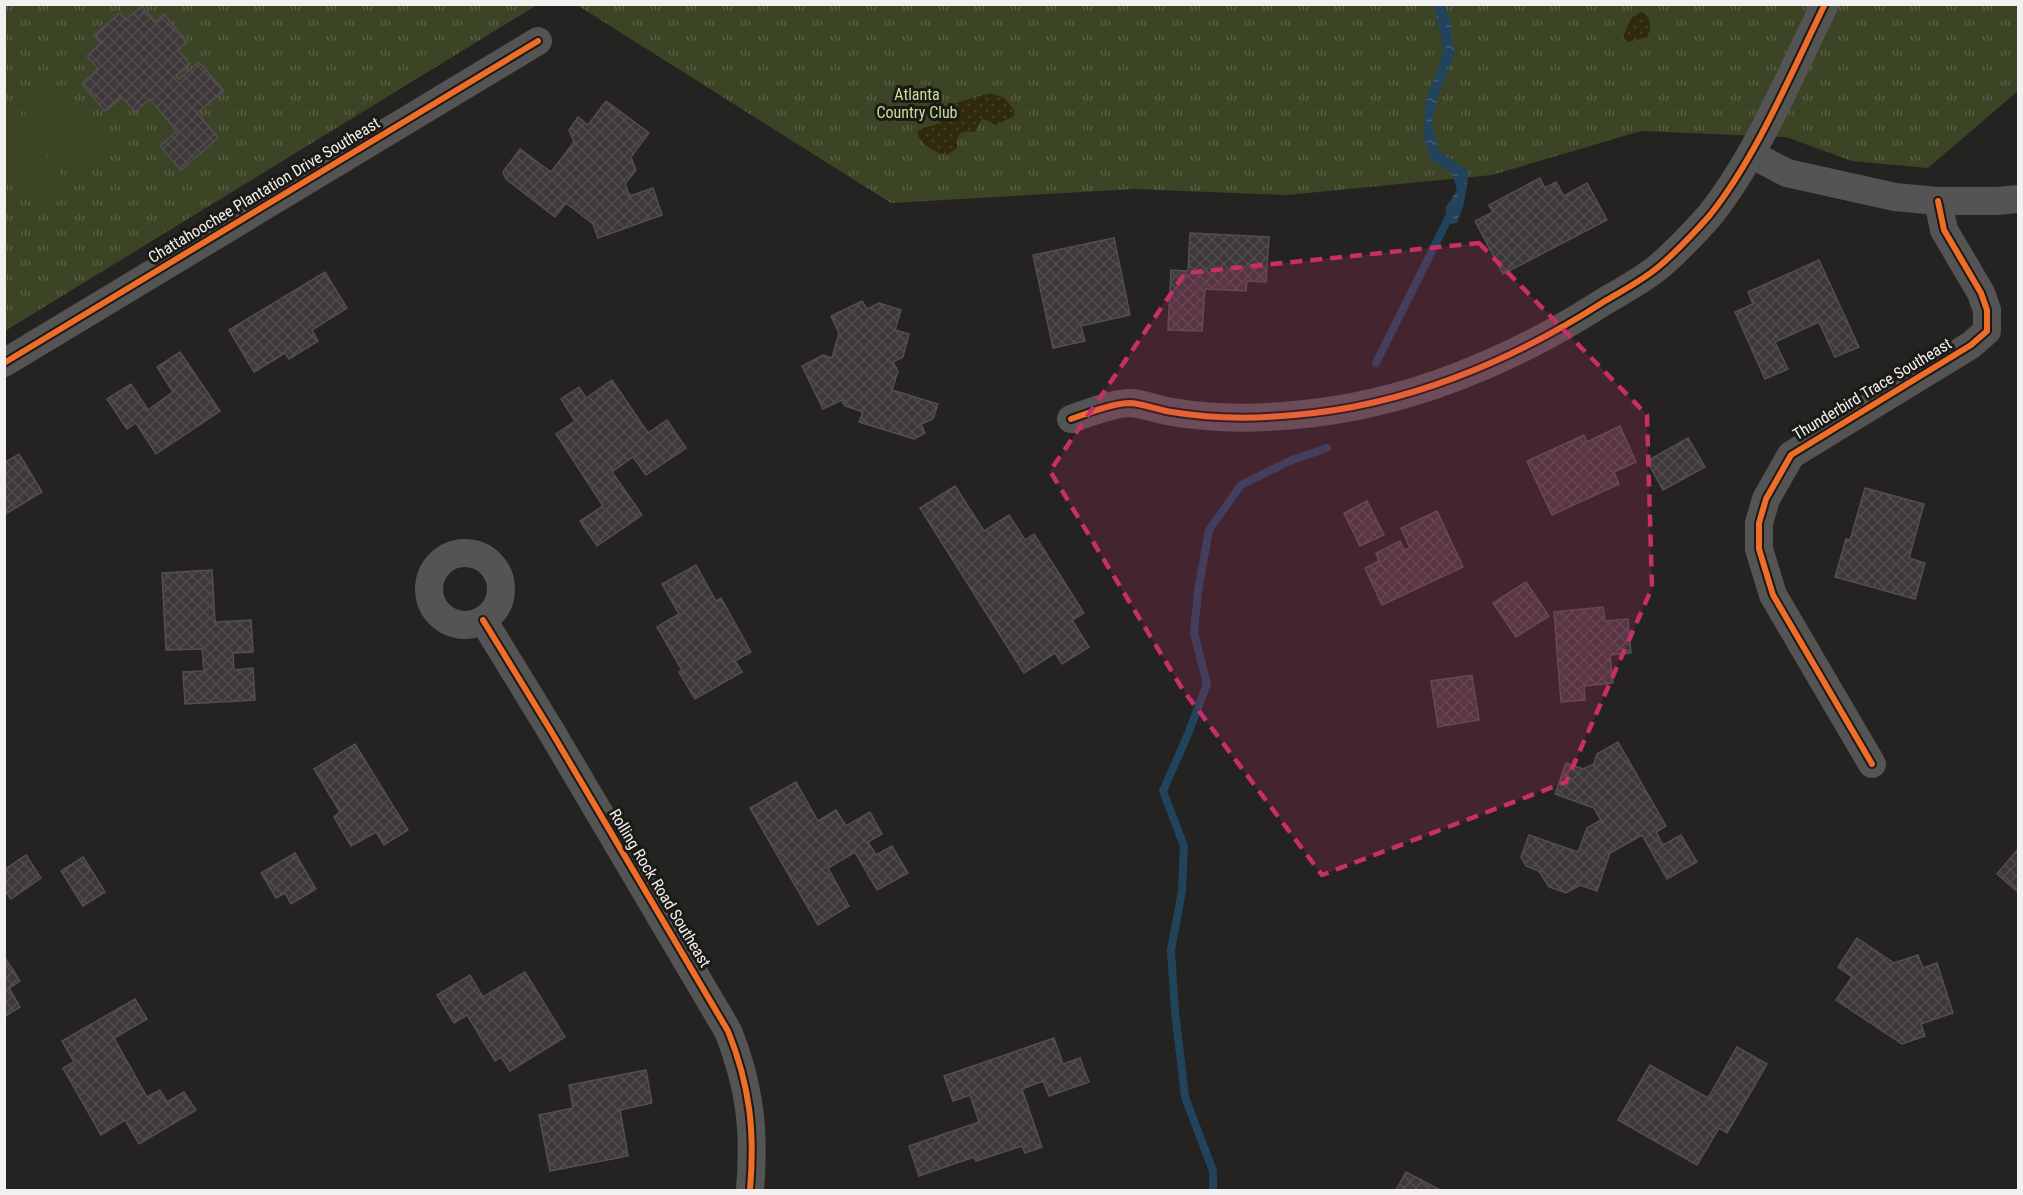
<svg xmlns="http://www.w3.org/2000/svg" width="2023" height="1195" font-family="'Roboto Condensed',sans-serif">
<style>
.grass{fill:url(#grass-tufts)}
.sand{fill:url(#sand-dots)}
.pitch{fill:#3b4425}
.water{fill:url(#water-ripples)}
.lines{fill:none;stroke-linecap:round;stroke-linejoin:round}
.stream{stroke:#22435c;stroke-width:8}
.building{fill:url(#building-cross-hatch);stroke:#514f4f;stroke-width:1.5}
.minor{stroke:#545454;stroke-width:28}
.cycleway-casing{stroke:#1c1a17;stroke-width:10}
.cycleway{stroke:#ee6e29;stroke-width:6}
.marked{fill:#c72e6a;fill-opacity:0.2;stroke:#c72e6a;stroke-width:4.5;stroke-dasharray:12 8;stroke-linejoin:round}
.labels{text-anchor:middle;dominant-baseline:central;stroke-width:6;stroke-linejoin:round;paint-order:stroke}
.park-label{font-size:16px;fill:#c9de99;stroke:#1c1a17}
.street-label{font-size:16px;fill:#f2f1ef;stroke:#1c1a17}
</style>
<defs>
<pattern id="grass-tufts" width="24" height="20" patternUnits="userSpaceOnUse" patternTransform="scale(1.5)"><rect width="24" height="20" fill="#3b4425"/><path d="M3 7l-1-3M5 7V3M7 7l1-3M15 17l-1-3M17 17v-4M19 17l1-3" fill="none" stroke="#585f45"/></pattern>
<pattern id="sand-dots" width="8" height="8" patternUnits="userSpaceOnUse" patternTransform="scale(1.5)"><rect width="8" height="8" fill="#31290c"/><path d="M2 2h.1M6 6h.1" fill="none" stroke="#453e24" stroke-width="1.8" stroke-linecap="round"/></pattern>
<pattern id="water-ripples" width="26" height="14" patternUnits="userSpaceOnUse" patternTransform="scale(1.5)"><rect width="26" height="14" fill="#22435c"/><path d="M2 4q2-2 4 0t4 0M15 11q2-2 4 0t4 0" fill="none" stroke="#435f74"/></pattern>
<pattern id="building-cross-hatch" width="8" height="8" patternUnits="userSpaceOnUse" patternTransform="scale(1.5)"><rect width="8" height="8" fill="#3e383b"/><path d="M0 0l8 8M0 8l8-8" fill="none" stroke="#514c4e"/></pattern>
</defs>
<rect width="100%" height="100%" fill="#242321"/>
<g class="grass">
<polygon points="5,5 537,5 5,331"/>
<polygon points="577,5 2018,5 2018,91 1928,168 1852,161 1786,137 1641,131 1492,175 1287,195 1134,189 891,203"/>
</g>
<g class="sand">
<path d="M 1642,12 C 1652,17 1652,28 1647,37 L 1628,42 L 1623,38 C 1627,27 1630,14 1642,12 Z"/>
<path d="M 990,93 L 1004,98 L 1014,110 L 1014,116 L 996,125 L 984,119 L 981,120 L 975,132 C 959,130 957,134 957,148 L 947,155 C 934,152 921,146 917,133 L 920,129 C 930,125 941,127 943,113 L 956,103 Z"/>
</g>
<g class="pitch">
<polygon points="48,76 105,144 74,170 17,102"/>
<polygon points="8,111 65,179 34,206 5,171 5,114"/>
</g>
<polygon class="water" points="1434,5 1444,5 1451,22 1452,42 1455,52 1438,96 1432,123 1439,151 1469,171 1464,204 1457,223 1445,225 1446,207 1457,190 1452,173 1431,160 1423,136 1426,100 1442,57 1442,41"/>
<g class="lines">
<g class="stream">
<polyline points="1376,363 1449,217"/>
<polyline points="1213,1190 1213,1171 1185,1097 1175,1012 1171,950 1182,891 1184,846 1163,791 1188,734 1207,684 1194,633 1198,591 1209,530 1241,485 1292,460 1327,448"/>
</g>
</g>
<g class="building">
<polygon points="142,6 155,22 164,14 187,42 178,50 190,64 176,76 179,79 199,62 224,91 197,113 218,138 181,170 160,146 177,131 150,99 135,112 122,97 105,111 82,84 98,69 87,56 101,43 94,35 120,13 126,20"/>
<polygon points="606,101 649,133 631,157 636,170 625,184 630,196 653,188 662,215 598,238 593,224 566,203 555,217 506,179 503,172 520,149 551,172 574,142 569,130 578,117 588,125"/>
<polygon points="1540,178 1545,188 1556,182 1564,196 1587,183 1607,220 1503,274 1475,221 1493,212 1489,205"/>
<polygon points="1190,233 1269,237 1266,282 1247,281 1246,291 1205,289 1202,331 1168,330 1171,270 1188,271"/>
<polygon points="1114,238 1130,315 1081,326 1085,341 1053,348 1033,255"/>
<polygon points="1819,260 1859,347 1835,357 1819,322 1775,342 1788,369 1765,379 1735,312 1753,304 1748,292"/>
<polygon points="325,272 347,308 312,330 318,341 289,359 285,353 254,372 229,330"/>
<polygon points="862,301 867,309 879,303 901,310 895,330 909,334 903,357 893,362 898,371 892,390 938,404 933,419 921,424 925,433 914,439 859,422 863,412 845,406 842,400 823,409 802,366 823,355 832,358 839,333 831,316"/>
<polygon points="180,352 220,411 156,454 136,423 127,429 107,399 131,384 148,410 173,392 157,367"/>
<polygon points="612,380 648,433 667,420 686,448 646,475 633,457 612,472 642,515 597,546 580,521 603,506 556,434 575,421 561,399 579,387 586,398"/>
<polygon points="1620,426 1636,462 1614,472 1619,484 1552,515 1527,461 1584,435 1587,442"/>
<polygon points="1688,438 1705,467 1663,490 1647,461"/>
<polygon points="19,454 42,492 4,515 4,463"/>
<polygon points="955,486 984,531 1009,515 1025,540 1034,534 1084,613 1072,620 1089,647 1062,664 1055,653 1024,673 920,508"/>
<polygon points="1865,488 1924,504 1909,558 1925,563 1915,599 1835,577 1846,539 1850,540"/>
<polygon points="1367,501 1384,535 1360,546 1344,513"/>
<polygon points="1437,511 1463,567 1382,605 1365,568 1379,561 1376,553 1400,541 1404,550 1410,548 1401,528"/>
<polygon points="696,565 716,601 721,598 751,652 735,661 742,672 695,699 679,672 682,670 657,627 679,614 662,584"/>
<polygon points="212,570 215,622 251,620 253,652 233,653 234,670 253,668 255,700 185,704 183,672 204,671 202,649 166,650 162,573"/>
<polygon points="1526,582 1549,616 1516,637 1493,603"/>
<polygon points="1603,607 1605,621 1628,619 1631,653 1610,655 1613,683 1584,686 1585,700 1561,702 1554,612"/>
<polygon points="1472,675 1479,720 1438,727 1431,681"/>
<polygon points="1618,742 1666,826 1656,832 1663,845 1681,835 1697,862 1667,879 1642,835 1610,853 1597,891 1580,885 1566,893 1549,887 1539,871 1526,866 1521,857 1529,835 1578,852 1587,828 1601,820 1594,808 1555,794 1566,763 1583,769 1594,764 1597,754"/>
<polygon points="355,744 408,830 384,845 376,832 351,846 334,817 340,812 314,769"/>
<polygon points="796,782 818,821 836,810 846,826 870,812 882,834 868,842 876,855 892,846 908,873 877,890 855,852 828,868 849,906 818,925 750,808"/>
<polygon points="2018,849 2018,892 1997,874"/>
<polygon points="295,853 316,889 291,904 285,893 276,898 261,873"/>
<polygon points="26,855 41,878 11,899 4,889 4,870"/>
<polygon points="83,857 105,892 83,906 61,871"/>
<polygon points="1857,938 1894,963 1918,955 1923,968 1937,963 1953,1013 1921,1024 1925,1036 1902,1044 1836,1000 1852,977 1838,967"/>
<polygon points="4,956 20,981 9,988 20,1007 4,1017"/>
<polygon points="525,972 565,1037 510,1071 501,1057 495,1061 467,1015 454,1023 437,995 470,975 483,997"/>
<polygon points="135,999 147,1019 114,1038 147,1097 160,1090 167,1102 184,1092 196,1110 139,1144 125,1120 101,1135 63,1068 74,1062 62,1041"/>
<polygon points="1054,1038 1063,1064 1080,1058 1089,1082 1049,1096 1043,1081 1022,1089 1042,1147 1025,1153 1022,1146 976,1161 974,1157 919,1176 909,1146 979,1122 970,1095 953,1101 944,1076"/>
<polygon points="1737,1047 1767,1064 1727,1133 1719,1128 1697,1165 1618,1120 1650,1065 1708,1098"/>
<polygon points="646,1070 652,1103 620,1110 628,1156 550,1171 539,1115 573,1108 569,1085"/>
<polygon points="1406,1172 1440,1190 1396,1190"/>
</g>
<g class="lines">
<g class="minor">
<polyline points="1751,154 1787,173 1895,197 1938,201 1997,201 2018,199"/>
<polyline points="4,363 538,41"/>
<path d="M 1071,419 C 1088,413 1113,403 1131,403 C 1144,404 1158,410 1172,412 C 1213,419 1253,419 1294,415 C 1405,406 1512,361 1605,301 C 1622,291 1641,281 1657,268 C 1672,256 1697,230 1710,215 C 1757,156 1791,73 1825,4"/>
<circle cx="465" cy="589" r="36"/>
<path d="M 483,620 L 551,731 L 728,1031 C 750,1086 755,1131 750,1190"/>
<polyline points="1872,764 1773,595 1759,549 1759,523 1766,499 1791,455 1971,345 1987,331 1987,310 1981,293 1944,230 1938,201"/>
</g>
<defs>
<g id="cycleway">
<polyline points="4,363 538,41"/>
<path d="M 1071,419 C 1088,413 1113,403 1131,403 C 1144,404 1158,410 1172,412 C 1213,419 1253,419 1294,415 C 1405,406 1512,361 1605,301 C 1622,291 1641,281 1657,268 C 1672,256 1697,230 1710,215 C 1757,156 1791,73 1825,4"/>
<path d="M 483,620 L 551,731 L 728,1031 C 750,1086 755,1131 750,1190"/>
<polyline points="1872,764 1773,595 1759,549 1759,523 1766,499 1791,455 1971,345 1987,331 1987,310 1981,293 1944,230 1938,201"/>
</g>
</defs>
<use href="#cycleway" class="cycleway-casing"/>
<use href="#cycleway" class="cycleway"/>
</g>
<path class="marked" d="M 1479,243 L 1647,415 L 1652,588 L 1566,782 L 1322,875 L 1183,690 L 1050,471 L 1185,273 Z"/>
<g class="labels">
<g class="park-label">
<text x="917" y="94">Atlanta<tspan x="917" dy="18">Country Club</tspan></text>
</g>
<g class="street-label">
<text transform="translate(264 190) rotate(-31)">Chattahoochee Plantation Drive Southeast</text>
<text transform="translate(1872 389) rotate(-31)">Thunderbird Trace Southeast</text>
<text transform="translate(660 888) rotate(59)">Rolling Rock Road Southeast</text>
</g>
</g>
<rect width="2023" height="1195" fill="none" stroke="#f2f1ef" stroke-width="12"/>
</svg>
